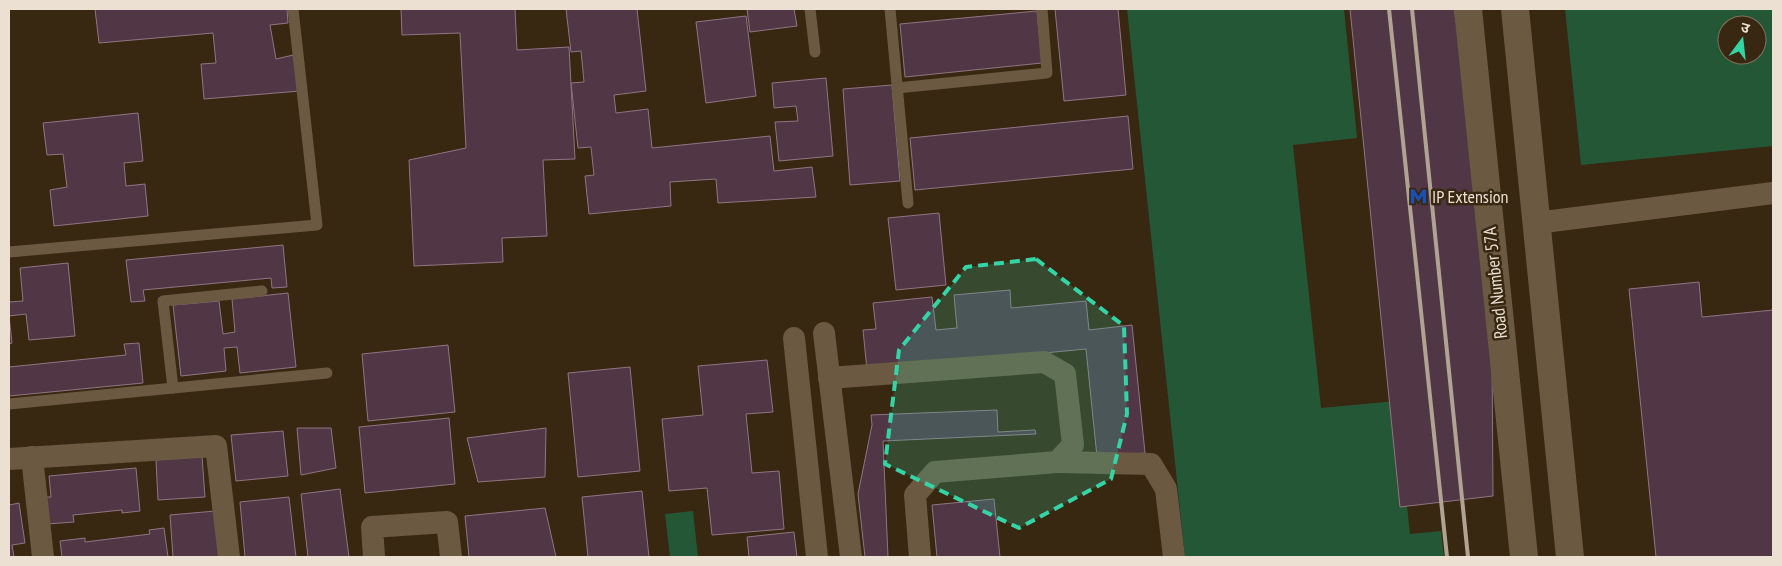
<svg xmlns="http://www.w3.org/2000/svg" width="1782" height="566" font-family="'PT Sans Narrow','Noto Sans Devanagari',sans-serif">
<style>
.green{fill:#245735;fill-rule:evenodd}
.building{fill:#513746;stroke:#917483}
.lines{fill:none;stroke-linecap:round;stroke-linejoin:round}
.service{stroke:#6b5941;stroke-width:11}
.minor{stroke:#6b5941;stroke-width:22}
.tertiary{stroke:#6b5941;stroke-width:28}
.rail{stroke:#b0a392;stroke-width:4}
.marked{fill:#35d4a7;fill-opacity:0.2;stroke:#35d4a7;stroke-width:4;stroke-dasharray:10 6;stroke-linejoin:round}
.labels{text-anchor:middle;dominant-baseline:central;stroke-width:5;stroke-linejoin:round;paint-order:stroke}
.poi-label{font-size:18px;fill:#ebe0d2;stroke:#382711;text-anchor:start}
.street-label{font-size:18px;fill:#ebe0d2;stroke:#382711}
</style>
<rect width="100%" height="100%" fill="#382711"/>
<g class="green">
<polygon points="1127,9 1344,9 1357,138 1293,145 1321,408 1396,401 1410,534 1441,531 1444,557 1185,557"/>
<path d="M 1565,9 L 1773,9 L 1773,146 L 1581,165 ZM 1727,25 L 1757,25 L 1757,55 L 1727,55 Z"/>
<polygon points="693,511 698,557 670,557 665,514"/>
</g>
<g class="building">
<polygon points="95,9 287,9 288,23 270,25 276,59 293,55 300,91 204,99 201,64 216,63 213,33 99,43"/>
<polygon points="401,9 515,9 517,50 569,47 575,159 543,160 547,236 502,238 503,262 414,266 409,160 466,148 460,33 402,35"/>
<polygon points="566,9 637,9 646,91 614,95 616,113 648,109 652,148 770,136 774,171 812,167 816,197 718,203 716,179 670,182 671,206 589,214 585,176 594,175 591,147 578,148 571,83 584,82 581,51 571,52"/>
<polygon points="747,9 794,9 797,26 750,32"/>
<polygon points="1055,9 1118,9 1126,95 1064,101"/>
<polygon points="1350,9 1454,9 1465,74 1492,353 1493,496 1400,507"/>
<polygon points="1037,11 1042,63 905,77 900,24"/>
<polygon points="746,16 756,96 706,103 696,22"/>
<polygon points="826,78 833,156 779,161 775,122 798,121 796,106 774,108 772,83"/>
<polygon points="892,85 900,181 850,185 843,89"/>
<polygon points="138,113 143,161 124,163 126,186 145,184 148,216 54,226 50,190 67,187 63,154 47,155 43,123"/>
<polygon points="1128,116 1133,169 915,190 910,138"/>
<polygon points="939,213 946,285 896,290 888,218"/>
<polygon points="283,245 287,287 272,288 271,278 143,290 145,301 131,302 126,260"/>
<polygon points="68,263 75,336 29,340 26,314 9,316 12,343 9,344 9,302 23,301 20,268"/>
<polygon points="1699,282 1702,317 1773,310 1773,557 1656,557 1629,289"/>
<polygon points="1010,290 1011,308 1086,301 1089,330 1132,325 1145,453 1097,457 1086,349 867,370 863,330 876,329 873,303 932,297 936,330 957,328 954,295"/>
<polygon points="288,293 296,367 240,373 237,347 224,348 226,371 181,376 173,305 219,301 223,334 235,332 232,299"/>
<polygon points="139,343 143,383 9,396 9,367 126,355 124,344"/>
<polygon points="448,345 455,412 368,421 362,354"/>
<polygon points="767,360 773,412 746,414 752,473 779,471 784,529 712,535 707,488 669,491 662,419 703,415 698,366"/>
<polygon points="630,367 640,471 578,477 568,373"/>
<polygon points="997,410 998,432 1035,430 1036,434 883,441 888,557 865,557 858,494 872,425 871,415"/>
<polygon points="449,418 455,484 365,493 359,427"/>
<polygon points="297,428 331,428 336,468 301,475"/>
<polygon points="546,428 545,477 478,482 467,438"/>
<polygon points="283,431 288,476 236,481 231,435"/>
<polygon points="202,456 205,497 158,500 156,460"/>
<polygon points="136,468 140,511 122,513 122,510 73,515 74,522 47,524 44,497 51,497 49,476"/>
<polygon points="340,489 349,557 308,557 301,494"/>
<polygon points="642,491 649,557 588,557 582,497"/>
<polygon points="289,497 296,557 245,557 240,502"/>
<polygon points="994,499 1000,557 937,557 932,505"/>
<polygon points="19,503 25,543 12,545 14,557 9,557 9,505"/>
<polygon points="545,508 556,557 469,557 465,516"/>
<polygon points="215,511 219,557 173,557 170,515"/>
<polygon points="164,528 168,557 62,557 60,541 85,538 85,542 150,534 149,530"/>
<polygon points="794,532 797,557 749,557 747,537"/>
</g>
<g class="lines">
<g class="service">
<polyline points="810,9 815,52"/>
<polyline points="890,9 908,203"/>
<polyline points="897,88 1047,73 1042,9"/>
<polyline points="9,252 317,225 293,9"/>
<polyline points="173,388 163,301 262,291"/>
<polyline points="9,404 327,373"/>
</g>
<g class="minor">
<polyline points="1536,223 1773,193"/>
<polyline points="824,333 851,557"/>
<polyline points="794,338 817,557"/>
<polyline points="829,378 1044,362 1065,374 1073,445 1057,462 935,472 915,495 920,557"/>
<polyline points="32,457 43,557"/>
<polyline points="9,459 216,446 229,557"/>
<polyline points="1057,462 1151,464 1166,489 1174,557"/>
<polyline points="374,557 372,527 447,522 451,557"/>
</g>
<g class="tertiary">
<polyline points="1468,9 1524,557"/>
<polyline points="1515,9 1570,557"/>
</g>
<g class="rail">
<polyline points="1389,9 1447,557"/>
<polyline points="1412,9 1468,557"/>
</g>
</g>
<path class="marked" d="M 1036,259 L 1124,326 L 1127,414 L 1111,479 L 1019,528 L 885,464 L 899,350 L 966,267 Z"/>
<defs>
<symbol id="metro-bare" viewBox="-9 -9 18 18"><path d="M-5.5 5V-5H-3L0 0L3-5H5.5V5H3V-.5L0 4L-3-.5V5Z" fill="#1a4fb4" stroke="#382711" stroke-width="2.5" paint-order="stroke"/></symbol>
</defs>
<g fill-rule="evenodd">
<use href="#metro-bare" x="1406" y="184" width="25" height="25"/>
</g>
<g class="labels">
<g class="poi-label">
<text x="1432" y="196">IP Extension</text>
</g>
<g class="street-label">
<text transform="translate(1495 283) rotate(-96)">Road Number 57A</text>
</g>
</g>
<rect width="1782" height="566" fill="none" stroke="#ebe0d2" stroke-width="20"/>
<g transform="translate(1742 40) rotate(15)"><circle r="24" fill="#382711" stroke="#80715e"/>
<path d="M0-4L9 19L0 12L-9 19Z" fill="#35d4a7"/>
<text y="-8" font-size="14" font-weight="bold" text-anchor="middle" fill="#ebe0d2">उ</text>
</g>
</svg>
